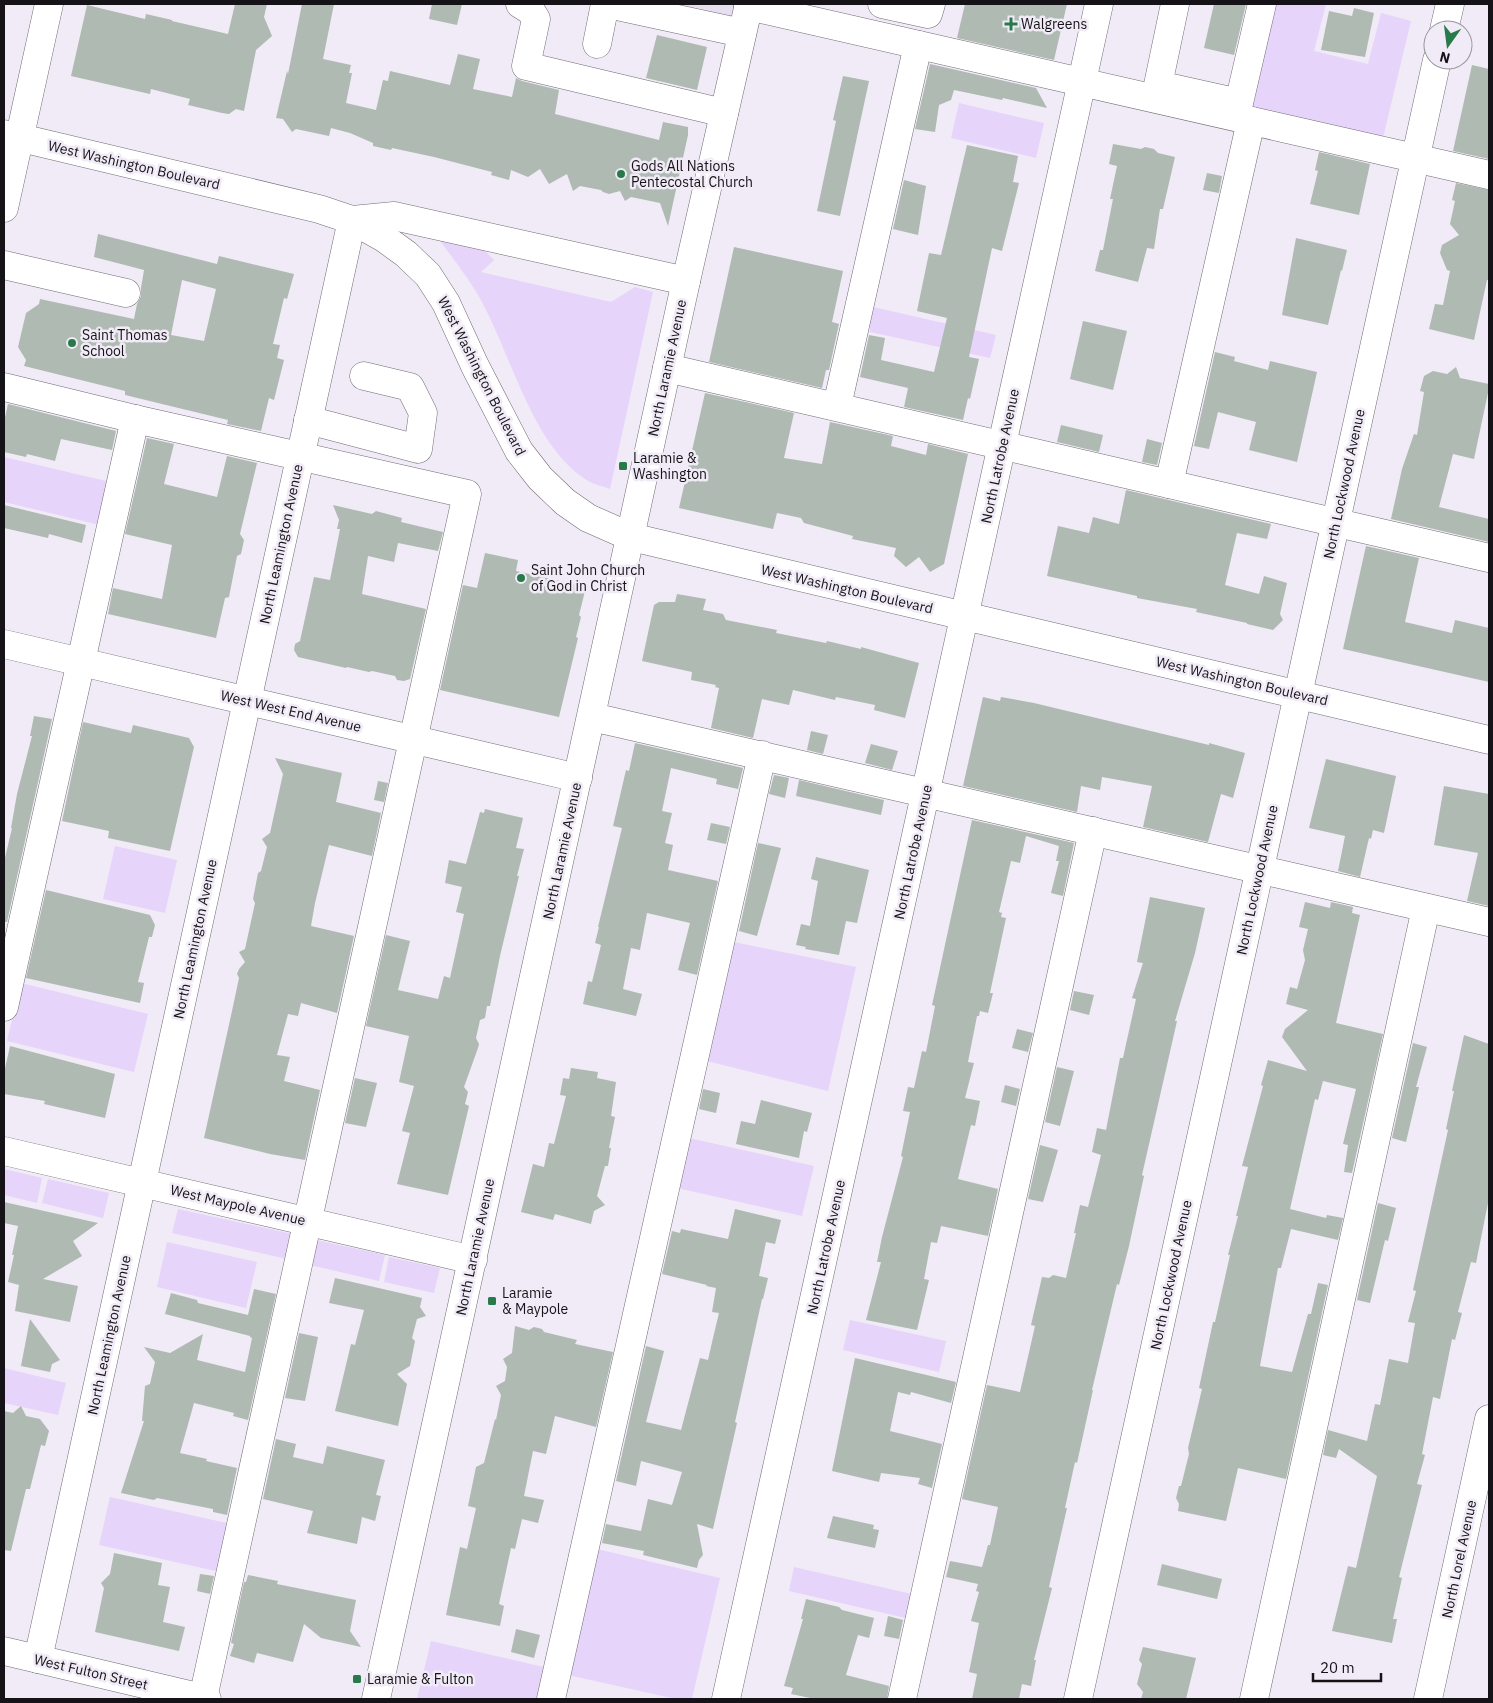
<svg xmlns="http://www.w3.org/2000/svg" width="1493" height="1703" font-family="'IBM Plex Sans',sans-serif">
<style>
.built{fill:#e7def0}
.green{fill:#e7d4fa}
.building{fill:#afbab2;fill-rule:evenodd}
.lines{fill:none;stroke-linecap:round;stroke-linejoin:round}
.minor-casing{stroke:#706b75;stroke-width:29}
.minor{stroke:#fff;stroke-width:28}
.poi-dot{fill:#297a4b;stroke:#f0ebf6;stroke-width:2}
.labels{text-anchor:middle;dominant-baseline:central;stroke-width:5;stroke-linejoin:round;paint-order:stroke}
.poi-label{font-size:14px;fill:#151317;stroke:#f0ebf6;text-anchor:start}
.street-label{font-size:14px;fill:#151317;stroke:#f0ebf6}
</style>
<rect width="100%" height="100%" fill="#f0ebf6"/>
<polygon class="built" points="635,4 749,4 747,31"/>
<g class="green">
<polygon points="1274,4 1326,4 1314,51 1368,64 1381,13 1411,21 1382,142 1249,110"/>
<polygon points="959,103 1044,123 1036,158 951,138"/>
<path d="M 436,235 L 480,246 L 494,260 L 481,272 L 611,302 L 635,287 L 653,292 L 610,489 C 603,486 595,485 588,481 C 534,449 512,358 483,304 C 470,279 452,258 436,235 Z"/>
<polygon points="869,306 996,335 990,358 870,332"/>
<polygon points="4,457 110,482 100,525 4,502"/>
<polygon points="115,846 177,860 165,913 103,899"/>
<polygon points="734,942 856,967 828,1091 707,1061"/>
<polygon points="21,983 148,1014 134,1072 7,1041"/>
<polygon points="689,1138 814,1166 802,1216 677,1188"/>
<polygon points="4,1169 42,1178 37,1203 4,1195"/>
<polygon points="48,1179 109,1193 103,1218 42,1203"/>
<polygon points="178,1209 297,1235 291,1260 172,1233"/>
<polygon points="316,1240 385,1255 379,1281 310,1265"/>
<polygon points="167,1242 257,1262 246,1308 157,1287"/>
<polygon points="389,1257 440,1268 434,1293 384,1282"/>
<polygon points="850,1320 946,1341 939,1372 843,1350"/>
<polygon points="4,1368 66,1383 58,1415 4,1403"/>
<polygon points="110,1497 231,1524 220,1572 99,1545"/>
<polygon points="597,1549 720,1578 692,1699 676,1699 568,1675"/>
<polygon points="794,1567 916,1595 910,1619 789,1591"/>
<polygon points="431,1641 548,1668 541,1699 417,1699"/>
</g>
<g class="building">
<polygon points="235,4 267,4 264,17 272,36 256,50 244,111 236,109 229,114 222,113 188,105 190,99 151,89 150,94 71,76 87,5 145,19 146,14 172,20 172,21 228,34"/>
<polygon points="302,4 334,4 323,59 351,65 349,73 352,73 346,103 376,110 383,80 388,81 390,71 450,85 458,54 480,59 473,89 512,97 516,78 522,81 559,90 555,114 659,140 663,122 688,127 688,135 668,226 660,203 631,197 625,201 620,191 609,194 603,192 601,190 580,186 573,191 567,174 549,184 540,169 528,177 511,170 509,180 491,175 492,172 434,157 392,148 391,150 373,146 373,143 350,133 331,128 329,136 296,129 292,132 283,119 276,118 287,71 288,74"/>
<polygon points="432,4 462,4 457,25 429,19"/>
<polygon points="965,4 1067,4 1054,60 957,38"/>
<polygon points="1214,4 1246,4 1234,55 1204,48"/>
<polygon points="1354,8 1374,13 1365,57 1321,50 1329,11 1352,16"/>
<polygon points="657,35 707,47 697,90 646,78"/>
<polygon points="930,64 1036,88 1047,108 1003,98 1002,100 954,90 951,100 939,105 935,132 915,129"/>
<polygon points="1472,65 1489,69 1489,159 1453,151"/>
<polygon points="843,76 869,81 840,216 817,211 836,121 833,120"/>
<polygon points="1113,144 1141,149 1145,147 1154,149 1158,153 1175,157 1163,209 1160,209 1154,249 1147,248 1138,282 1095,271 1100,250 1103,250 1113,199 1110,199 1117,166 1109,164"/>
<polygon points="967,145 1018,156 1013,182 1019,183 1002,251 992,248 969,357 979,359 970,399 968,398 963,420 904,407 908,388 860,377 869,335 885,338 881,360 934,372 947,318 917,311 929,253 941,255"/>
<polygon points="1319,152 1370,164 1359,215 1310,204 1318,171 1315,170"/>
<polygon points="1207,173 1222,176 1219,193 1203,190"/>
<polygon points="904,180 926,186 918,235 893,229"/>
<polygon points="1456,183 1489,190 1489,280 1487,280 1474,340 1429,329 1435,304 1443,305 1450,271 1447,270 1440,253 1442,245 1459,235 1450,224 1455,201 1452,200"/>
<path d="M 98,234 L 217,264 L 219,256 L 294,274 L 287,299 L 284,298 L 273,344 L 280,345 L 277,358 L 284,360 L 274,400 L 269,398 L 261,431 L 227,424 L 228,420 L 125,395 L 125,391 L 24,366 L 26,360 L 18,347 L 26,313 L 39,304 L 40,299 L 134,319 L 137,304 L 141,296 L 141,288 L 144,270 L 94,257 ZM 182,280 L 216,289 L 204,341 L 171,335 Z"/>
<polygon points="1296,238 1347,250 1342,271 1341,270 1328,325 1282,315"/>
<polygon points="734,247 843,271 832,322 839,324 829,370 826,370 822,388 709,362"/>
<polygon points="1083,321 1127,331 1113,390 1070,379"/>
<polygon points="1215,352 1235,357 1234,361 1268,370 1270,361 1317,372 1297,462 1249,450 1256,422 1218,412 1209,449 1194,446"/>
<polygon points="1456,367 1460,378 1489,384 1489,388 1474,459 1453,454 1439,507 1489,519 1489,542 1391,519 1402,469 1414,434 1417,435 1424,392 1420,391 1424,376 1433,371 1447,374"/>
<polygon points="705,393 794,413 784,458 822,464 830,422 893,436 891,446 926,455 928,444 968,454 944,564 930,572 919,557 906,567 894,556 896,548 852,539 853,536 804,523 801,518 777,513 773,529 679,508"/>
<polygon points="8,404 116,431 112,450 61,439 55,461 27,454 26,457 4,452 4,422"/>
<polygon points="1061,425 1103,435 1099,452 1057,442"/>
<polygon points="147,438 174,444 164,484 217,497 227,456 257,463 240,534 244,540 241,554 237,556 229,597 225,598 216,638 108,614 113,588 162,599 172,545 125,534"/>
<polygon points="1147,439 1162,443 1157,465 1142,462"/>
<polygon points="1126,490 1271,524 1267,539 1237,533 1225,585 1259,594 1264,576 1287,583 1280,614 1283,620 1273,630 1247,624 1247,623 1196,612 1197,609 1137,598 1137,596 1047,576 1058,526 1089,533 1093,517 1119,524"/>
<polygon points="4,505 86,525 82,543 49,534 48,538 4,528"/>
<polygon points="333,505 372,514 376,511 402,518 401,522 443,532 438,551 398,543 394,562 368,556 362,594 426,609 410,679 404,681 397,680 395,676 372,671 369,672 347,667 346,668 298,657 294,650 295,644 300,641 314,577 330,580 340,529 337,529 339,520"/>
<polygon points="1366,546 1419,558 1405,622 1452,633 1455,620 1489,628 1489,682 1343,649"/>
<polygon points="485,553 518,560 516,571 586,587 579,615 581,617 576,637 578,638 559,717 440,690 463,585 477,588"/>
<polygon points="677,594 706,599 703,610 723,614 726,620 777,630 776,633 826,643 827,641 861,649 861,647 919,663 905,718 874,710 875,705 836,697 835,700 793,690 789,705 762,699 753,738 711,728 719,688 715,687 716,685 691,680 692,672 642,661 654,605 659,602 675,602"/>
<polygon points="983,697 1000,701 1001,697 1034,703 1209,745 1209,743 1245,753 1233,798 1221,794 1208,842 1143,827 1152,786 1102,777 1100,790 1081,786 1077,812 963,786"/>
<polygon points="34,716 52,719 7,922 4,922 4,862 12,828 11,828 17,794 32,736 30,736"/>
<polygon points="83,722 131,733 133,725 189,738 194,747 170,851 108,838 109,831 62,821"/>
<polygon points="811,731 828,735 823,754 807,750"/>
<polygon points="635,743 743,768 738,789 716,784 717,779 671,768 662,811 672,813 665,843 673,845 668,870 718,881 697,975 678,970 690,923 647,913 640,950 631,948 623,989 642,994 636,1016 583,1004 588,981 592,982 601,945 595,943 599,927 598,927 622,828 613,826 626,770 629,771"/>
<polygon points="871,744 898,751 892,770 865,763"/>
<polygon points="275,758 342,773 336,802 381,813 372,856 329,845 315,903 311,926 354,936 337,1013 301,1003 298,1016 288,1014 277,1055 290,1057 284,1081 320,1090 305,1160 270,1154 204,1138 232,1011 239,978 237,974 239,969 245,962 239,952 245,949 255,903 253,899 258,873 261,871 267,847 262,839 270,833 283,774"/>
<polygon points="1326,759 1396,776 1384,833 1373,830 1371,839 1369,838 1360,877 1338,871 1345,836 1309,828"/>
<polygon points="774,775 789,778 785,798 769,794"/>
<polygon points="799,780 884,800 881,815 796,796"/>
<polygon points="378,781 388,783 384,802 374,800"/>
<polygon points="1444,786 1489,794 1489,906 1467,901 1478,853 1434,845"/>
<polygon points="485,809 523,818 516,848 524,849 517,876 519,876 500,956 490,1006 487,1006 485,1018 480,1020 476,1038 479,1044 478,1048 464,1087 468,1092 465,1104 469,1106 448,1195 397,1184 410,1133 402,1131 414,1086 399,1082 409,1036 366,1026 386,935 410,941 398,990 438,999 444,976 450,978 464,914 456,912 462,887 445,883 449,860 466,864 480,812 484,813"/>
<polygon points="972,820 1074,843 1063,896 1051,893 1059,861 1056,861 1059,846 1026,836 1020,863 1011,861 999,912 1002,913 1001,917 1006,918 990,993 993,993 988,1013 980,1011 979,1016 977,1016 968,1062 974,1063 965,1098 980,1101 975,1126 971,1125 958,1179 998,1189 988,1236 941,1226 937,1243 931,1242 924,1279 929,1280 917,1330 866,1320 881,1262 877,1262 882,1237 903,1157 901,1156 910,1112 903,1111 908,1087 914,1088 922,1051 926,1052 935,1006 932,1005"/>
<polygon points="711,823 730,827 726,844 707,840"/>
<polygon points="758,843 781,848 757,936 739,931"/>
<polygon points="816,857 869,870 857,923 846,921 839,955 805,949 806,947 796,945 801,924 810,926 818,881 811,879"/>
<polygon points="46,890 150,915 155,925 152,937 149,937 138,982 144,983 140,1003 26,978"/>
<polygon points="1150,897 1205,908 1195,953 1175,1021 1177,1021 1142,1175 1144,1176 1129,1246 1119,1285 1117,1284 1092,1390 1093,1390 1077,1463 1075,1462 1065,1508 1067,1508 1049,1587 1052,1588 1034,1660 1036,1660 1031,1686 1022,1684 1019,1699 972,1699 977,1674 969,1672 979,1623 971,1621 979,1592 976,1591 978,1584 946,1577 950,1561 982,1567 988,1545 990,1545 998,1507 962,1499 987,1385 1020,1392 1035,1326 1031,1325 1042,1277 1049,1278 1053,1275 1066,1278 1076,1233 1074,1233 1080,1205 1088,1207 1101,1155 1092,1152 1097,1128 1106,1130 1120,1058 1123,1058 1136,999 1132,998 1143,963 1137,962"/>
<polygon points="1305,902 1330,908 1331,902 1353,907 1352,913 1360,915 1336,1023 1383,1034 1352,1173 1344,1172 1348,1145 1343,1144 1356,1089 1323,1081 1318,1100 1315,1099 1290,1209 1326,1218 1327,1215 1343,1218 1338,1240 1291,1229 1281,1268 1278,1268 1260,1366 1292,1372 1308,1314 1311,1314 1318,1283 1328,1285 1286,1479 1238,1468 1226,1521 1178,1511 1179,1504 1176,1498 1179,1486 1181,1486 1189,1454 1188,1448 1202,1389 1199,1388 1213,1322 1215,1322 1230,1255 1228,1255 1238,1216 1236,1216 1248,1167 1242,1166 1263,1086 1261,1085 1268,1060 1307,1071 1282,1037 1285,1029 1308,1010 1286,1004 1290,987 1297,989 1305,960 1303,950 1308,929 1299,927"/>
<polygon points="1074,991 1094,995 1089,1015 1070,1010"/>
<polygon points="1017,1029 1033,1033 1028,1052 1012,1048"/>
<polygon points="1464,1035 1489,1044 1489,1198 1476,1263 1471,1262 1458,1312 1462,1313 1455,1340 1452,1339 1440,1399 1433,1397 1422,1454 1425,1455 1417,1484 1422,1485 1399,1577 1402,1578 1393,1619 1397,1619 1392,1643 1332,1631 1348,1566 1356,1568 1377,1476 1339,1449 1336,1458 1323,1455 1328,1430 1367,1441 1375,1404 1380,1405 1389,1359 1408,1363 1415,1323 1408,1322 1416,1291 1413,1290 1448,1130 1446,1129 1454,1091 1452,1091"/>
<polygon points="1413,1043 1427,1047 1416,1087 1419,1087 1406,1142 1392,1138"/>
<polygon points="10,1046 115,1074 105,1118 44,1104 45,1101 4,1094 4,1073"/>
<polygon points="1057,1067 1074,1071 1060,1126 1045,1122"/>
<polygon points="571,1068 598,1072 597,1078 616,1082 611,1116 615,1117 609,1148 611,1148 608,1166 605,1166 597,1196 605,1205 594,1211 591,1224 555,1214 553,1220 521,1212 533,1164 544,1167 549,1143 554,1144 566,1096 560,1095 563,1078 569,1079"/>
<polygon points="355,1078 377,1083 366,1127 345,1123"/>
<polygon points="1005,1085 1020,1089 1016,1106 1001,1102"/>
<polygon points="703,1089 720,1093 716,1113 699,1109"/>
<polygon points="761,1100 812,1113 807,1132 804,1131 799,1158 736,1144 741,1121 755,1124"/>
<polygon points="1040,1145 1058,1150 1043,1202 1028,1199"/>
<polygon points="4,1202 98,1223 73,1241 82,1256 43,1279 78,1286 70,1322 15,1311 19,1285 8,1282 14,1255 12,1255 18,1226 4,1223"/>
<polygon points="1378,1203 1396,1208 1388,1241 1385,1240 1370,1303 1357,1300"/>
<polygon points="735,1209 781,1220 775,1244 766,1242 759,1276 768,1278 763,1299 762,1299 746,1372 735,1422 737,1423 713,1529 697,1524 703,1555 699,1560 697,1568 643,1555 644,1551 602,1543 606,1524 641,1531 648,1499 672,1505 682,1472 641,1461 636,1486 616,1481 646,1346 664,1351 646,1422 681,1430 700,1358 708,1360 713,1338 719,1313 712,1312 716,1288 706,1286 707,1285 662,1274 672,1231 680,1233 681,1229 728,1239"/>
<polygon points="335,1278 422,1298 420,1307 426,1316 417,1319 412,1338 415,1341 410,1366 397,1374 407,1384 398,1426 335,1411 351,1344 355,1345 364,1310 329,1303"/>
<polygon points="254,1289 276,1294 248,1420 233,1416 234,1413 194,1403 180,1453 207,1459 206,1461 237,1468 227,1515 213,1512 213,1509 157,1498 154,1500 121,1493 144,1421 142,1421 145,1386 150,1384 155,1362 144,1347 170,1353 203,1334 197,1360 245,1372 252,1338 250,1337 250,1336 165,1314 171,1293 197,1300 198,1303 248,1315"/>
<polygon points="30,1319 60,1360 52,1364 50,1372 21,1366"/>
<polygon points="515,1326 529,1330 534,1327 542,1329 544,1332 577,1340 575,1344 613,1352 596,1427 555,1416 546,1454 533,1451 524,1496 544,1500 538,1523 522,1519 515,1549 511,1548 499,1604 504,1606 500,1626 446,1615 460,1547 467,1549 476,1508 468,1506 476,1467 484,1463 495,1419 496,1420 501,1395 496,1386 505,1381 507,1367 503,1359 512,1353"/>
<polygon points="299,1333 318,1337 305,1401 285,1398"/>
<polygon points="855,1358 956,1382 951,1403 911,1392 910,1395 898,1392 890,1431 942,1444 932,1488 918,1484 920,1478 881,1473 879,1482 832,1471"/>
<polygon points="21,1406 26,1416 40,1419 49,1431 45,1446 41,1445 30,1489 26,1489 11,1551 4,1550 4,1411 13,1413"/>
<polygon points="276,1439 296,1444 293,1457 323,1464 327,1446 385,1460 376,1495 381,1496 375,1521 362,1517 357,1544 307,1533 313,1511 263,1499"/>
<polygon points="833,1516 874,1525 873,1529 879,1530 875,1548 827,1538"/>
<polygon points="114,1553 162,1563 158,1585 170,1587 163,1622 185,1627 179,1651 95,1632 104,1588 101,1583 110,1574"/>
<polygon points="1162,1564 1222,1579 1217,1599 1157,1585"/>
<polygon points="200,1574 214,1576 210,1594 197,1591"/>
<polygon points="248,1575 278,1581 277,1584 356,1600 350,1631 361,1647 321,1638 304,1624 293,1662 257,1653 254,1663 230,1656 234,1644 231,1643 244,1582 246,1582"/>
<polygon points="806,1599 839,1607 842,1610 874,1618 869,1638 858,1635 846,1675 889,1686 887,1699 815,1699 791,1694 793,1688 784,1686 803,1619 801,1619"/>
<polygon points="888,1616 903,1620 899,1639 884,1636"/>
<polygon points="516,1629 540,1635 534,1658 511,1652"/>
<polygon points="1143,1647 1196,1658 1186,1699 1141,1699 1143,1692 1137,1684 1142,1664 1139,1660"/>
</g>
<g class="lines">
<defs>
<g id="minor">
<polyline points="520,4 531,11 536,19 526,66 724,113"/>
<polyline points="608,4 742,33"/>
<polyline points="882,4 928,14 931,4"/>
<polyline points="1175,4 1158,85 1239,103 1262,4"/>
<polyline points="748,6 1489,175"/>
<polyline points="1444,30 1450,4"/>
<polyline points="597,44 605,4"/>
<polyline points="4,134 319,209 352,220 384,238 406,254 428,275 446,303 475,366 519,451 540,478 565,502 588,518 631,537 1489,740"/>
<polyline points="4,208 49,4"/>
<polyline points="352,220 394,216 686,281"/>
<polyline points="4,265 126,293"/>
<polyline points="667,368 1489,558"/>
<polyline points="4,387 135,419 467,494 203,1698"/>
<polyline points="837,406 918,45"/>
<polyline points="308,420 418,449 423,413 410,387 364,376"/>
<polyline points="1169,484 1251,121"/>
<polyline points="4,644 578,778"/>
<polyline points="592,717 1489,922"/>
<polyline points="4,1007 135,419"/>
<polyline points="4,1151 473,1260"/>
<polyline points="4,1651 207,1699"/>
<polyline points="38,1659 352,220"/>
<polyline points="376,1699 686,281 749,4"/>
<polyline points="551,1699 762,755"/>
<polyline points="726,1699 1099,4"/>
<polyline points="902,1699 1093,831"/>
<polyline points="1078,1699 1437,60"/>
<polyline points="1254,1699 1426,908"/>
<polyline points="1428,1699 1489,1419"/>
</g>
</defs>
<use href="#minor" class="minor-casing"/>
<use href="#minor" class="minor"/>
</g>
<g class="poi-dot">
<path d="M1008.5 16.5h5v5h5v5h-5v5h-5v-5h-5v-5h5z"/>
<circle cx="621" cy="174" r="5"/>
<circle cx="72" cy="343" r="5"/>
<rect x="618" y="461" width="10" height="10" rx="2.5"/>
<circle cx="521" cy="578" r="5"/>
<rect x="487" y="1296" width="10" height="10" rx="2.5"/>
<rect x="352" y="1674" width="10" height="10" rx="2.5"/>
</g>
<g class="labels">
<g class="poi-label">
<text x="1021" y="24">Walgreens</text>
<text x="631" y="166">Gods All Nations<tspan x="631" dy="16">Pentecostal Church</tspan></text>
<text x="82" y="335">Saint Thomas<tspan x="82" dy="16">School</tspan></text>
<text x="633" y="458">Laramie &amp;<tspan x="633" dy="16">Washington</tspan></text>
<text x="531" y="570">Saint John Church<tspan x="531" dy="16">of God in Christ</tspan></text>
<text x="502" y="1293">Laramie<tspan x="502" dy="16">&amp; Maypole</tspan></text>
<text x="367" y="1679">Laramie &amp; Fulton</text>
</g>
<g class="street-label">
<text transform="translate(134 165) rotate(13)">West Washington Boulevard</text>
<text transform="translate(667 368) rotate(-78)">North Laramie Avenue</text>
<text transform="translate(482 376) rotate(63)">West Washington Boulevard</text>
<text transform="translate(1000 456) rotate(-78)">North Latrobe Avenue</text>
<text transform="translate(1344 484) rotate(-78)">North Lockwood Avenue</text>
<text transform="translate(281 544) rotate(-78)">North Leamington Avenue</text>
<text transform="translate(847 589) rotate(13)">West Washington Boulevard</text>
<text transform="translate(1242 681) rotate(13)">West Washington Boulevard</text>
<text transform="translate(291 711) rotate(13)">West West End Avenue</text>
<text transform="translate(562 851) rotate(-78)">North Laramie Avenue</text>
<text transform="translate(913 852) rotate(-78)">North Latrobe Avenue</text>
<text transform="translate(1257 880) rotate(-78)">North Lockwood Avenue</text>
<text transform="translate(195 939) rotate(-78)">North Leamington Avenue</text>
<text transform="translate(238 1205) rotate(13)">West Maypole Avenue</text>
<text transform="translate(475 1247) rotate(-78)">North Laramie Avenue</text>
<text transform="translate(826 1247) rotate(-78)">North Latrobe Avenue</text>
<text transform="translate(1171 1275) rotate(-78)">North Lockwood Avenue</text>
<text transform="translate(109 1335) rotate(-78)">North Leamington Avenue</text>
<text transform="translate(1459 1559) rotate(-78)">North Lorel Avenue</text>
<text transform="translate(91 1672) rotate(13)">West Fulton Street</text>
</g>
</g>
<rect width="1493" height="1703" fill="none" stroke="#151317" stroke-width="10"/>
<g transform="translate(1448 45) rotate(194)"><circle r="24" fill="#f0ebf6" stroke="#98959d"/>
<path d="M0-4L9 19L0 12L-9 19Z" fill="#297a4b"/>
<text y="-8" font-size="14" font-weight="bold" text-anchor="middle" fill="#151317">N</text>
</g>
<path d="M1313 1673v8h68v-8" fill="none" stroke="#151317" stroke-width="2.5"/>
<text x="1320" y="1673" font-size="15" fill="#151317" stroke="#f0ebf6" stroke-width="4" paint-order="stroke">20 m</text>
</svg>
